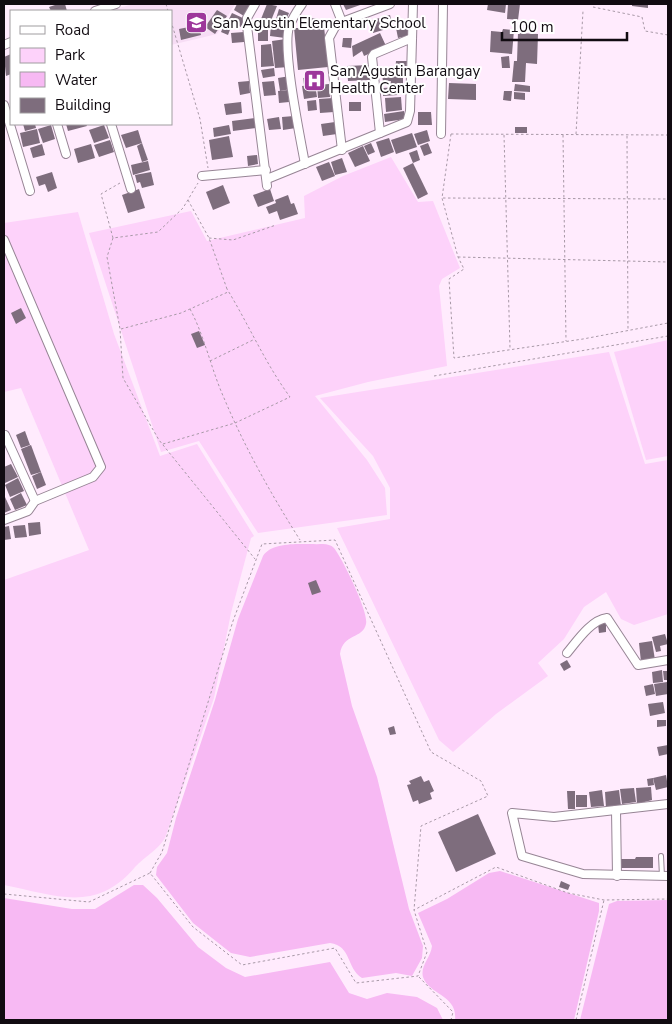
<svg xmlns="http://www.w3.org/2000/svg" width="672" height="1024" font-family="'Nunito Sans',sans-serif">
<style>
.built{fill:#f7ddf5}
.green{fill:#fdd2fa}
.water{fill:#f7b9f3}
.building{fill:#7e6d7d}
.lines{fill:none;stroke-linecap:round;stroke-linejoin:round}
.lane-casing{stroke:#978595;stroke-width:6}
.street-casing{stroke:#978595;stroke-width:10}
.path{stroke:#a899a7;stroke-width:1;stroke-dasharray:2.5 2.5;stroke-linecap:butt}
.lane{stroke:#fff;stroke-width:4}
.street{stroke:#fff;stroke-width:8}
.labels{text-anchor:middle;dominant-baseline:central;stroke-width:4;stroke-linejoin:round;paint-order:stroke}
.poi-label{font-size:15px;fill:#110b11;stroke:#fff;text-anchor:start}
</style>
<rect width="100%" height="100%" fill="#ffebfd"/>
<polygon class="built" points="134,4 235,4 217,34 171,45 171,11 107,11"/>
<g class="green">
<polygon points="391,157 418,202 433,201 460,268 442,279 439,286 447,366 368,382 315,396 367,460 385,488 387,515 258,533 199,441 161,452 89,233 191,211 207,241 305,218 304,196 343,176"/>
<path d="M 78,212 L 114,334 L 160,456 L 197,444 L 254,536 L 251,538 L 231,613 L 214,698 L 165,838 C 157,851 145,856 135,867 C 96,914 55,895 4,885 L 4,580 L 89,550 L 21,388 L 4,392 L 4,223 Z"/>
<polygon points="668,340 668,456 646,460 614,352"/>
<polygon points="609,352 645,464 668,460 668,614 634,625 621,619 606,592 584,607 564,639 538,663 548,676 496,714 453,752 439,740 337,528 390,519 390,488 373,456 320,398"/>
</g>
<g class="water">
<path d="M 323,544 C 327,544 331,545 334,548 C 342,558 369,612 366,624 C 363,639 343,633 340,654 L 352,706 L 377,777 L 409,909 L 423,946 L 422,958 L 412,976 L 396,973 L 362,978 C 346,968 352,946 330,943 L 250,957 L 231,953 L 193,923 L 156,875 L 157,867 L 167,853 L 176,818 L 215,700 L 238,619 L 263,556 C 273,540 306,545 323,544 Z"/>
<path d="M 500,871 L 599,903 L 599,911 L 574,1020 L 455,1020 C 458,995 429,995 423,977 C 420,966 431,957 432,946 L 418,913 L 447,899 L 489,873 Z"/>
<polygon points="134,885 143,885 157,898 198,947 226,968 245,977 330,962 349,993 367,999 387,993 417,997 437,1008 443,1020 4,1020 4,898 72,909 95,909"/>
<polygon points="668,900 668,1020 580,1020 609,904 617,901"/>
</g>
<g class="building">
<polygon points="58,4 65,4 67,11 51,11 49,7"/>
<polygon points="237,4 251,4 244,16 234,10"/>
<polygon points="267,4 277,6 270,23 261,19"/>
<polygon points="343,4 363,4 346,10"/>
<polygon points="488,4 506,4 505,13 487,10"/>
<polygon points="508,4 520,4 518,20 507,19"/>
<polygon points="632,4 648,4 648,8 632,6"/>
<polygon points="279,9 289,13 285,23 276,19"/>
<polygon points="217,10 227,16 215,34 205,27"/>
<polygon points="232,13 245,19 241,27 228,21"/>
<polygon points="390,15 393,27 373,33 369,21"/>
<polygon points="317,18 318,26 324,26 328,67 298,70 294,28 302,28 301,19"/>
<polygon points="408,20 411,35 398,38 395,23"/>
<polygon points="271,24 287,26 285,38 270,36"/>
<polygon points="199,25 201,35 181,40 179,29"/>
<polygon points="224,25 231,27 228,35 221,32"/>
<polygon points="503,29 514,30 512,54 490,52 491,31 502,32"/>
<rect x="258" y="30" width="10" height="11"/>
<polygon points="244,32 244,42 232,43 231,33"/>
<polygon points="380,33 386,46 364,56 362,51 353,57 352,46"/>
<polygon points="518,33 538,34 537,64 526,63 525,82 512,82 514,61 517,61"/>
<polygon points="343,38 352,38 351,48 342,47"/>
<polygon points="286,39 289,67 275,68 272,41"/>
<polygon points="271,44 274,66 261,67 261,45"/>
<polygon points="11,54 11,74 6,76 4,57"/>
<polygon points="509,56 510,68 502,68 501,57"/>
<polygon points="396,61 407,61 406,72 395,72"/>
<polygon points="369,65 370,80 348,81 347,66"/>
<polygon points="274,68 275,76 263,78 261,70"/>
<polygon points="392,72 403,74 403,84 390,84 391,81 383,82 382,73"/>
<polygon points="323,75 324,82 304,85 303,78"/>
<polygon points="290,76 291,89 280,91 278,78"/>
<polygon points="249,81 250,93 240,95 238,82"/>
<polygon points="274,81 276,95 264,96 262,82"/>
<polygon points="449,83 476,84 476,100 448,99"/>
<polygon points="315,84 317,97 304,99 302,86"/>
<polygon points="329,84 330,97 318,98 317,85"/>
<polygon points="515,84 530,86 530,92 514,91"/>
<polygon points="398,87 398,95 383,96 383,88"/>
<polygon points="288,90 289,102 279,103 278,91"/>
<polygon points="504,91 512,91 511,101 503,100"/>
<polygon points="514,92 525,93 525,100 514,99"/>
<polygon points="401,97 402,110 386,112 385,98"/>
<polygon points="333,98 334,112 320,113 319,99"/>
<polygon points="316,100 317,110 308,111 307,101"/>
<polygon points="241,102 242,113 226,115 224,104"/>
<rect x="349" y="102" width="12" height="9"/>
<polygon points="404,111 405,119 385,122 384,114"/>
<polygon points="418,112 431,112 432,125 418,125"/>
<polygon points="294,116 296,128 283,130 282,117"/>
<polygon points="279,117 281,129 269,130 267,119"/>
<polygon points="255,118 256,128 233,131 232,121"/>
<polygon points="335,122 337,134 323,136 321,124"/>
<polygon points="23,124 35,124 36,128 25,131"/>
<polygon points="66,124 86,124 87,126 68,131"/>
<polygon points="51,125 55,139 43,143 38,129"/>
<polygon points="104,125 109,138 94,143 89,130"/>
<polygon points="229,125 231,134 214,137 213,128"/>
<rect x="515" y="127" width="12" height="6"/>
<polygon points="37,129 40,143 23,147 20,133"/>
<polygon points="138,130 142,143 126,148 121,135"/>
<polygon points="427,130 430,141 418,145 414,134"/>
<polygon points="412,133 417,147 396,154 391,140"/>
<polygon points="229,136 233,157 212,160 209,140"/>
<polygon points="389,138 394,152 381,157 376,142"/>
<polygon points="110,140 114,152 99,157 94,145"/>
<polygon points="142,143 148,160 142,162 137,146"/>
<polygon points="371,143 375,152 368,155 364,146"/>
<polygon points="428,143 432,153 424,156 420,146"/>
<polygon points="42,144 45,155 33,158 30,148"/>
<polygon points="91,144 95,158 78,163 74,149"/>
<polygon points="363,146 370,161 355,167 348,153"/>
<polygon points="417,150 420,160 413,163 409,153"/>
<polygon points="257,155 258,164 248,166 247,156"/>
<polygon points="342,158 347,172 335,175 331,162"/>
<polygon points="148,161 150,170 133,175 131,165"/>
<polygon points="329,162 335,176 322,181 316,167"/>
<polygon points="413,163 428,194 418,199 403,168"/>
<polygon points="52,172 57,188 48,192 45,184 39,186 36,177"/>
<polygon points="151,172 154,185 142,188 140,182 137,183 135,175"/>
<polygon points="223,185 230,203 213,210 206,192"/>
<polygon points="139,189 145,208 128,213 122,195"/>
<polygon points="270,189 274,201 258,207 253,195"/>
<polygon points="288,195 291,204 294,203 298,214 280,220 277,211 269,214 266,207 276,203 275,200"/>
<polygon points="21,308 26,318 16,324 11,313"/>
<polygon points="199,331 205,345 197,348 191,334"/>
<polygon points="25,431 30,445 21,448 16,435"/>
<polygon points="31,445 41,472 31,475 21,449"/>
<polygon points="11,464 18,477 5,483 4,467"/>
<polygon points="41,472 46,485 37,489 32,476"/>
<polygon points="18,478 24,491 10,497 5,485"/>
<polygon points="21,493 27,505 15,510 10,499"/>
<polygon points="5,497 11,510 4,513 4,498"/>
<polygon points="40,522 41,534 29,536 28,523"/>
<polygon points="25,525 27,537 15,538 13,526"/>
<polygon points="9,526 11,539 4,540 4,527"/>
<polygon points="316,580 321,592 312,595 308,583"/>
<polygon points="606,623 606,632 599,633 598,624"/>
<polygon points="665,634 668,644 660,646 661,651 656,652 652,637"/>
<polygon points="652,641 655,660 641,662 639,643"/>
<polygon points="567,660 571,667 564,671 560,664"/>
<polygon points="662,670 663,682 653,683 652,672"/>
<polygon points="663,671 668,671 668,680 664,680"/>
<polygon points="667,682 668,694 656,696 654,684"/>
<polygon points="653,684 655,694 646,696 644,686"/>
<polygon points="663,702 665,713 650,716 648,704"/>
<polygon points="657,720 666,720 666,726 657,727"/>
<polygon points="394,726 396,734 390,735 388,728"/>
<polygon points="668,745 668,754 659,756 657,747"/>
<polygon points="666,775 668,787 656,790 653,778"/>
<polygon points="421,776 424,782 429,780 434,791 430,793 432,799 419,804 418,800 413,802 407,785 411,784 409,781"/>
<polygon points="653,778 654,785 648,786 647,779"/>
<polygon points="651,787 652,800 637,804 636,788"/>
<polygon points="634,788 636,802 622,804 620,789"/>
<polygon points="602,790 604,806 591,807 589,792"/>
<polygon points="619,790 621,806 606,808 605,792"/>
<polygon points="567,791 575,791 575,809 568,809"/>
<rect x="576" y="795" width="11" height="12"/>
<polygon points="478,814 496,854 456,872 438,832"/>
<polygon points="636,857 653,857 653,868 621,868 621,859 635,859"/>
<polygon points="561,881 570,885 568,890 559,887"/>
</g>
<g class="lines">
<defs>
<polyline id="lane" points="661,856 662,876"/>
<g id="street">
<polyline points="255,4 247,18 247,26 267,186"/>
<path d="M 302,4 C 297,11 292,19 289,27 C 282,50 300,136 305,164"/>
<polyline points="335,4 342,22"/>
<polyline points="95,11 116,4"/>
<polyline points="4,45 11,42"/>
<polyline points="4,105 30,191"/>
<polyline points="57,124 66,154"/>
<polyline points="111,124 131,189"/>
<polyline points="380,133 372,57 374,54 412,38"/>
<polyline points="441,134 443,4"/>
<polyline points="342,150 329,38 335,27 342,22 390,4"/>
<polyline points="202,176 266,170"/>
<polyline points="267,179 407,122 410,111 413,4"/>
<polyline points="4,240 101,467 93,477 35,501 28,511 4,520"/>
<polyline points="5,435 35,501"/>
<path d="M 567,653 C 577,641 591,620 607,618 L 638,665 L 668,660"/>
<polyline points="668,804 554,817 512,813 522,856 583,874 668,876"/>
<polyline points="616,810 617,876"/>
</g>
</defs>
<use href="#lane" class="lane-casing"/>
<use href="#street" class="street-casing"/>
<g class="path">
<polyline points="166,4 168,11"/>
<polyline points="593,7 642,17 645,31 668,35"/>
<polyline points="171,21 200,119 208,168"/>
<polyline points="451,134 442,198 458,257 464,269 449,279 454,358 583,339 668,323"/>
<polyline points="451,134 668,135"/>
<polyline points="576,134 583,11"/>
<polyline points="504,135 510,348"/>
<polyline points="563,135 566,341"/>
<polyline points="627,136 628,331"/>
<polyline points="120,183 101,194 113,238 158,232 183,208 198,183"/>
<polyline points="443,198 668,199"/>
<polyline points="188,200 209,238 227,289"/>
<polyline points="113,238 107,257 120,329 123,378 159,440 255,559"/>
<polyline points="209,238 233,240 276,225"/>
<polyline points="458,257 668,262"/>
<path d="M 190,309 C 205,337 211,369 224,398 C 245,448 271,494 300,540"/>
<polyline points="121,329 181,313 228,292"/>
<polyline points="210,361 255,339"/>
<polyline points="434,376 668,336"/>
<path d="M 163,444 L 235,423 L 290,397 C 265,363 249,325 227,289"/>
<polyline points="150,873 162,852 233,621 262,544 335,540 431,752 481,781 488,796 421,826 414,910"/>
<polyline points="4,894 89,902 150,873 193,927 242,965 335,948 356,983 418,976 427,952 414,910 496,867 568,893 604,900 668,899"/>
<polyline points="419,977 453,1012 451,1020"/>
<polyline points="576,1020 604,900"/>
</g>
<use href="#lane" class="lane"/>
<use href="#street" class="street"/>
</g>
<defs>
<symbol id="school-square" viewBox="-11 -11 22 22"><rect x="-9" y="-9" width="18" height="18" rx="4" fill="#9d379b" stroke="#fff"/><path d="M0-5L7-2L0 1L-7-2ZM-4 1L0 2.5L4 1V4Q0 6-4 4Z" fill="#fff"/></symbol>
<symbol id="hospital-square" viewBox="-11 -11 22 22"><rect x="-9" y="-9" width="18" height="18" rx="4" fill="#9d379b" stroke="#fff"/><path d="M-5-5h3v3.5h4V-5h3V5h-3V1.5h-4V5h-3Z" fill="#fff"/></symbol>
</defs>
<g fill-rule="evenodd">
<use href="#school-square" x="184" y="10" width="25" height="25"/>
<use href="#hospital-square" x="302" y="68" width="25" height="25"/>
</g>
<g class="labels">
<g class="poi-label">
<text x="213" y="23">San Agustin Elementary School</text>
<text x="330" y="71">San Agustin Barangay<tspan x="330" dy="17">Health Center</tspan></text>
</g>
</g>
<rect width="672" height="1024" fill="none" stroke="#110b11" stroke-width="10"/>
<rect x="10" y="10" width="162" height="115" fill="#ffffff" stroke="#a09da0"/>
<rect x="20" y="26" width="25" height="8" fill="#ffffff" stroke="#a09da0"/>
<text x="55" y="35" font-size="15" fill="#110b11">Road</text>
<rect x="20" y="48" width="25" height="15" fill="#fdd2fa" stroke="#a09da0"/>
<text x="55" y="60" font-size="15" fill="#110b11">Park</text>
<rect x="20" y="72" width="25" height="15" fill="#f7b9f3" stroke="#a09da0"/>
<text x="55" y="85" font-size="15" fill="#110b11">Water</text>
<rect x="20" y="98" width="25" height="15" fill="#7e6d7d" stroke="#a09da0"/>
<text x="55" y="110" font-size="15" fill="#110b11">Building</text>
<path d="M502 32v8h125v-8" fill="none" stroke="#110b11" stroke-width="2.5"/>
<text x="510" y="32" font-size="15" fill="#110b11" stroke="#ffffff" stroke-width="4" paint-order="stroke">100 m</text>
</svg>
